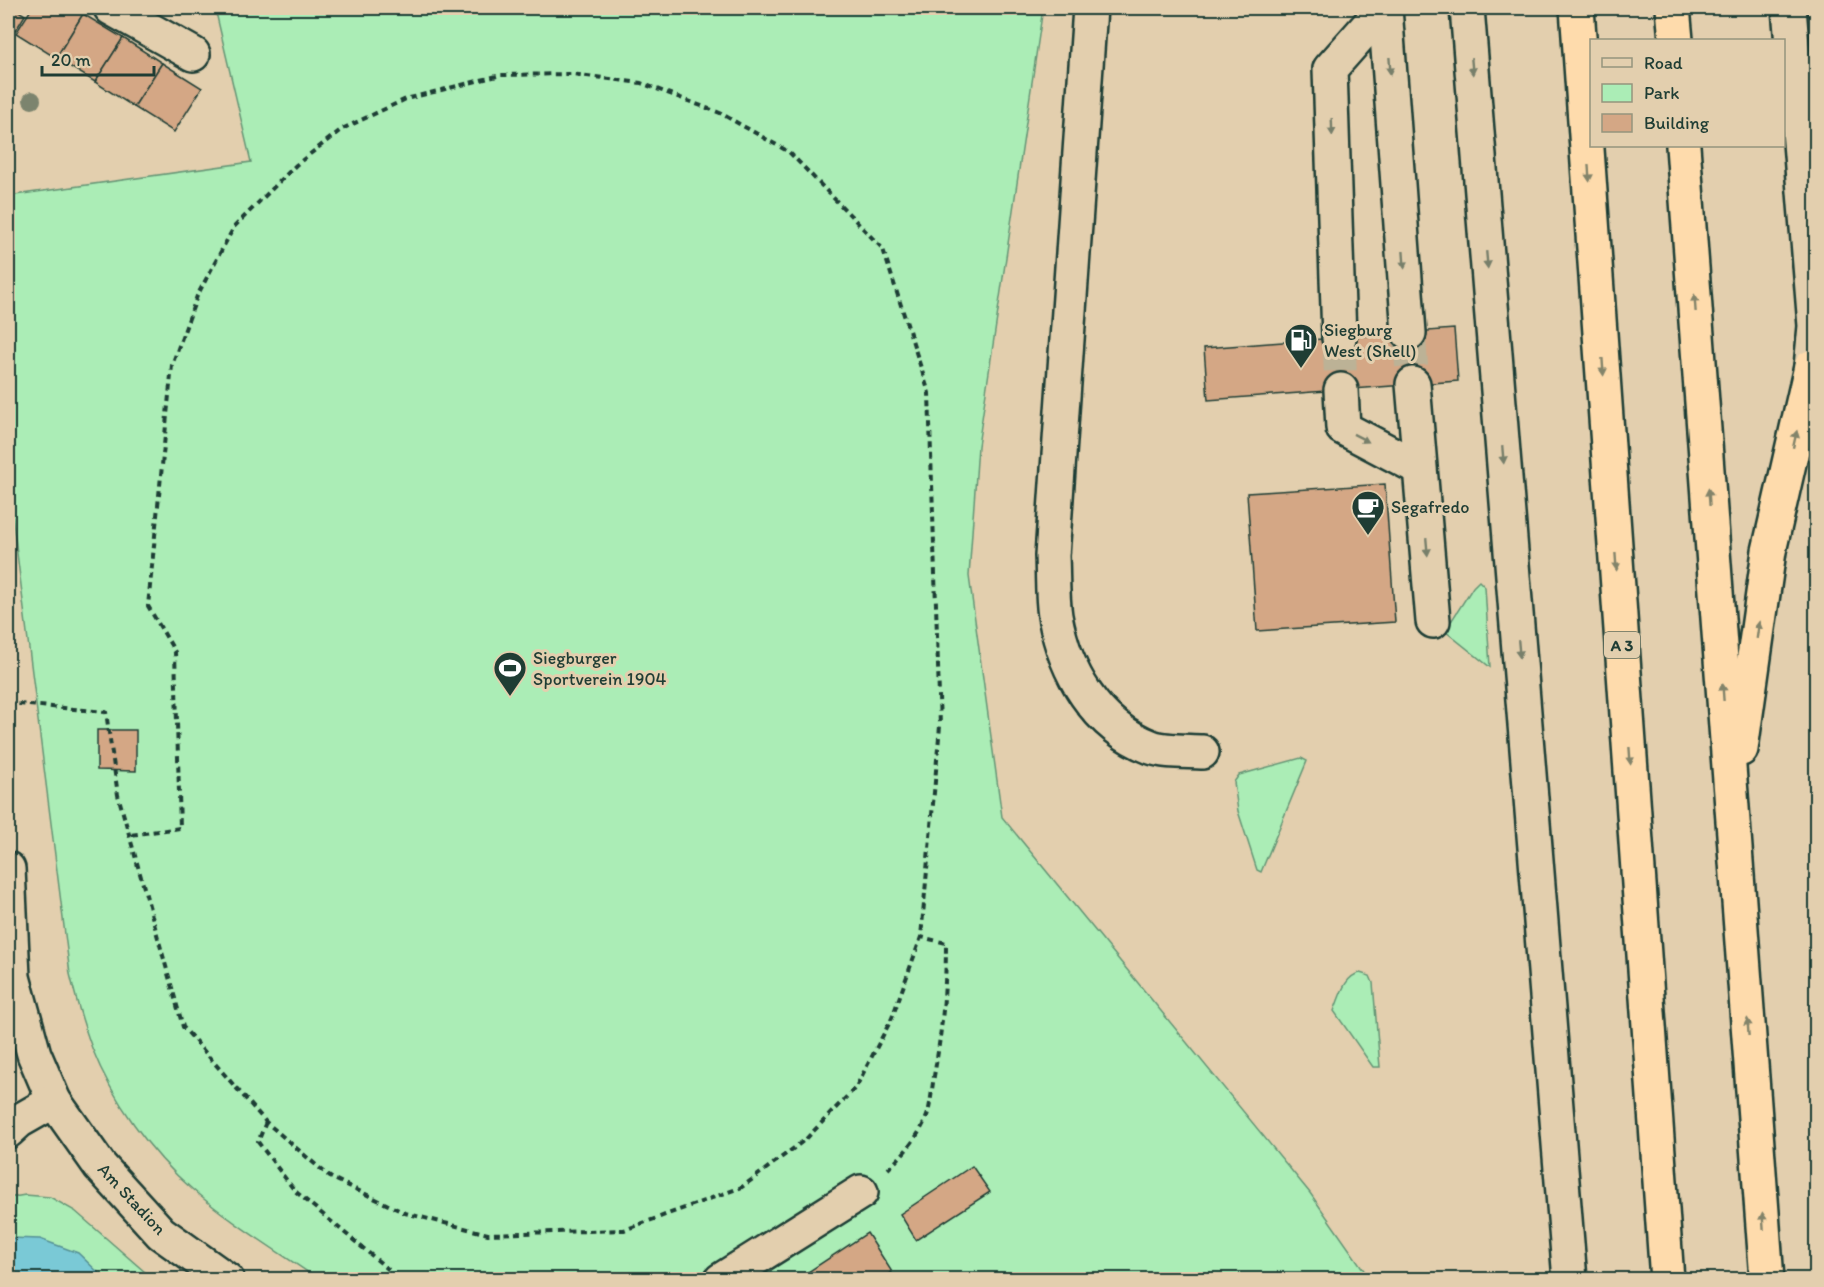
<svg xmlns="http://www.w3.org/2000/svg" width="1824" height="1287" font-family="Itim,sans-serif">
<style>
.green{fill:#abedb6;stroke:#659575;stroke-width:1.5}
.water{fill:#7ac9d6;stroke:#569195;stroke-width:1.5}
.building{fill:#d4a785;stroke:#1f3d34;stroke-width:1.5}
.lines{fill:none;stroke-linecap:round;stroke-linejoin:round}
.minor-tunnel{stroke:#bcb296;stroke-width:33;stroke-dasharray:33 16;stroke-linecap:butt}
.minor-casing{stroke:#1f3d34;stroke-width:38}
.highway-casing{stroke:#1f3d34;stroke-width:38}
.path{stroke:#1f3d34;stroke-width:4;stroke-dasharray:6 4.5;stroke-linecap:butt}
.minor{stroke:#e3cfae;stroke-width:33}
.highway{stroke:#fedbac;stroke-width:33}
.tree{fill:#7b846e}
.oneway{fill:#777f6b}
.oneway2{fill:#83846a}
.labels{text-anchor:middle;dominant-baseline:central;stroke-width:6;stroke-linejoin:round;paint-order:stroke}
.shield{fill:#e3cfae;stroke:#5a6959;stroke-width:1.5}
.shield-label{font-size:16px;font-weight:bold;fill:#1f3d34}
.poi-label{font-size:18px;fill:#1f3d34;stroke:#e3cfae;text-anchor:start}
.street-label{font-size:18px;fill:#1f3d34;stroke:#e3cfae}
</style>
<rect width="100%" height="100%" fill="#e3cfae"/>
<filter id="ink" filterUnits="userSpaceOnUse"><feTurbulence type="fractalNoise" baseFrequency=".0167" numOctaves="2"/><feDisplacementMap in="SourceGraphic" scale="12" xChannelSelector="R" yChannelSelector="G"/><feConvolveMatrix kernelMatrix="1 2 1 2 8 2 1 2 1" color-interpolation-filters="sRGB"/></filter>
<g filter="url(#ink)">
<g class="green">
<path d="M 215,8 L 1043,8 L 978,446 L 969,576 L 1002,817 L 1310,1193 L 1370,1279 L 318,1279 C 276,1250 231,1223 192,1189 C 151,1154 112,1099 92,1048 C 83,1024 76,999 70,974 L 8,482 L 8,196 L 251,162 Z"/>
<polygon points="1479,581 1485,587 1490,667 1445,631 1473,587"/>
<polygon points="1301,758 1307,761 1261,872 1257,870 1238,811 1234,782 1239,775"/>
<path d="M 1360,973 L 1370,976 L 1373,983 L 1380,1067 L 1373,1067 L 1334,1011 C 1340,997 1344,976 1360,973 Z"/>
<polygon points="25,1195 50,1197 75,1211 153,1279 8,1279 8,1198"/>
</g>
<polygon class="water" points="10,1238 40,1239 78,1253 105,1279 8,1279 8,1241"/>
<g class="building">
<polygon points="8,8 14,8 25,15 16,30 8,25"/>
<polygon points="32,8 73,8 83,14 56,58 16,33"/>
<polygon points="83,14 123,38 95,82 56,58"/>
<polygon points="123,38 162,63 134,107 95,82"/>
<polygon points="162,63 202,88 174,132 134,107"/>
<polygon points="1454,329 1458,381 1208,400 1204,348"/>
<polygon points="1385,484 1395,622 1257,631 1247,493"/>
<polygon points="97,730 136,730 136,771 97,770"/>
<polygon points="972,1166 990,1192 916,1240 900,1214"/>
<polygon points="867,1233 892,1272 880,1280 796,1280"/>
</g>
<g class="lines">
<g class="minor-tunnel">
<polyline points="1409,333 1413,384"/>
<polyline points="1339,338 1341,390"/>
</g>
<defs>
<g id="minor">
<polyline points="111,8 193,54"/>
<path d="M 1090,8 L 1052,556 C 1053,575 1052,596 1055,616 C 1065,672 1096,726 1151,747 C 1164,752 1187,751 1202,752"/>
<polyline points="1385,8 1409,333"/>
<polyline points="1467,8 1570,1280"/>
<polyline points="1789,8 1815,326 1811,367"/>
<polyline points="1339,338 1330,69 1384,8"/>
<polyline points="1413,384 1433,621"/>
<polyline points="1341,390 1343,428 1419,468"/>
<polyline points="8,869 13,977 34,1054 54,1101 100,1166 161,1233 227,1280"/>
<polyline points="8,1131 19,1121 54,1101"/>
<polyline points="721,1280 861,1192"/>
</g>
<g id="highway">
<polyline points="1577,8 1667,1280"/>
<polyline points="1673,8 1676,40"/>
<polyline points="1683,146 1767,1280"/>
<polyline points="1741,749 1769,551 1811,367"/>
</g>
</defs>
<use href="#minor" class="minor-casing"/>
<use href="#highway" class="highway-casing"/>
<g class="path">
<polyline points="8,703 106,712 118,795 183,1027 266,1122 330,1177 405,1213 488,1234 624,1230 742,1187 806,1139 856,1087 892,1018 921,937 940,726 929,393 883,249 789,152 720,113 641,83 572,74 501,75 406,99 342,129 296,165 234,227 197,296 172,365 148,606 175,652 180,828 130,835"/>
<polyline points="266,1122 258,1142 295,1191 401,1280"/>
<path d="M 888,1169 C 904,1154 921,1134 928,1113 C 931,1101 932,1088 934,1076 C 942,1031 946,989 946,943 L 921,937"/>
</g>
<use href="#minor" class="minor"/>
<use href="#highway" class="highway"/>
</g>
<circle class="tree" cx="32" cy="100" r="9"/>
<defs><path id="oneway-solid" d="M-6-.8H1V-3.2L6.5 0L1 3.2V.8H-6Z" transform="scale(1.5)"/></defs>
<g class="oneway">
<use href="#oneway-solid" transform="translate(1390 66) rotate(86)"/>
<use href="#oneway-solid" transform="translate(1472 66) rotate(85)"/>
<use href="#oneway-solid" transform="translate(1332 127) rotate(88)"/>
<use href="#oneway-solid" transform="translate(1404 260) rotate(86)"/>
<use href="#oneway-solid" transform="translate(1487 260) rotate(85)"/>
<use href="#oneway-solid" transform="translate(1361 438) rotate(27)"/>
<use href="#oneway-solid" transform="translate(1503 455) rotate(85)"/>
<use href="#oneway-solid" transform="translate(1427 547) rotate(85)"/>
<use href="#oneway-solid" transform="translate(1519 649) rotate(85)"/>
</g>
<g class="oneway2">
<use href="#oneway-solid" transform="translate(1589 173) rotate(86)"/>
<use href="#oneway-solid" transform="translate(1695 303) rotate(-94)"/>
<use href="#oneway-solid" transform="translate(1603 367) rotate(86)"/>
<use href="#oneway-solid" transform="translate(1795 439) rotate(-77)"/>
<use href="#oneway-solid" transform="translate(1709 497) rotate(-94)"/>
<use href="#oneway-solid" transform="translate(1616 562) rotate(86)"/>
<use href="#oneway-solid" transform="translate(1758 630) rotate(-82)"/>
<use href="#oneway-solid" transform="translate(1723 692) rotate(-94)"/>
<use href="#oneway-solid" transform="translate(1630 756) rotate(86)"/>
<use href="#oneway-solid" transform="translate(1748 1027) rotate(-94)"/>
<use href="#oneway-solid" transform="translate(1763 1221) rotate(-94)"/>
</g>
</g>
<defs>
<symbol id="fuel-pin" viewBox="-11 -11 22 30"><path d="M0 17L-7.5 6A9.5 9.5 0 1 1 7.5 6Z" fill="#1f3d34" stroke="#e3cfae"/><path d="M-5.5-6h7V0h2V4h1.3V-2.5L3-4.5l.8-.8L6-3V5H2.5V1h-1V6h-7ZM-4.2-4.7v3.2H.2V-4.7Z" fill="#fff"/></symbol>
<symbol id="cafe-pin" viewBox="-11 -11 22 30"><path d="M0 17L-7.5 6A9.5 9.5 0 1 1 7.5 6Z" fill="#1f3d34" stroke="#e3cfae"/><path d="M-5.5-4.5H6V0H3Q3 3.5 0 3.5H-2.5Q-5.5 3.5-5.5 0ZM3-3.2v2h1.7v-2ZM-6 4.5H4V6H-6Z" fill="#fff"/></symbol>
<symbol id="stadium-pin" viewBox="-11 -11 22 30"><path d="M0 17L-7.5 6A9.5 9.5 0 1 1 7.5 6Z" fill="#1f3d34" stroke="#e3cfae"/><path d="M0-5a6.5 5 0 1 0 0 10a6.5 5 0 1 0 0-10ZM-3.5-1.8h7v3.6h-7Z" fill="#fff"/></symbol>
</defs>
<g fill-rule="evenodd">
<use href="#fuel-pin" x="1282" y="321" width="38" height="52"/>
<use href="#cafe-pin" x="1349" y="488" width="38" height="52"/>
<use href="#stadium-pin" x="491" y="649" width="38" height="52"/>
</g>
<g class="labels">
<rect class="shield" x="1604" y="632" width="36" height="26" rx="4.5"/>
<g class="shield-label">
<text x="1622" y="645">A 3</text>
</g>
<g class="poi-label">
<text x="1324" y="330">Siegburg<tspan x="1324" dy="21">West (Shell)</tspan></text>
<text x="1391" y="507">Segafredo</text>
<text x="533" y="658">Siegburger<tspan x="533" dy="21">Sportverein 1904</tspan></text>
</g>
<g class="street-label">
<text transform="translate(132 1199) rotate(47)">Am Stadion</text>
</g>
</g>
<rect width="1824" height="1287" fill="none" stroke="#e3cfae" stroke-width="30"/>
<rect x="15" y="15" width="1794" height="1257" fill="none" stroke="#1f3d34" stroke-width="2" filter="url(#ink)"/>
<rect x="1590" y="39" width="195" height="108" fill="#e3cfae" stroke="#95957d" stroke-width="1.5"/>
<rect x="1602" y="58" width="30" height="9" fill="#e3cfae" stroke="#95957d" stroke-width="1.5"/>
<text x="1644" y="69" font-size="18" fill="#1f3d34">Road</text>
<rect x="1602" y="84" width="30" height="18" fill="#abedb6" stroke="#95957d" stroke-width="1.5"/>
<text x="1644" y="99" font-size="18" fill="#1f3d34">Park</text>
<rect x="1602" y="114" width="30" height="18" fill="#d4a785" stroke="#95957d" stroke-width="1.5"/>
<text x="1644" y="129" font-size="18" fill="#1f3d34">Building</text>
<path d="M42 66v9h112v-9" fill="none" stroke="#1f3d34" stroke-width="3"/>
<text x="51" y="66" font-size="18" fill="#1f3d34" stroke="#e3cfae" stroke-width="4.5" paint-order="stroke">20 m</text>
</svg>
